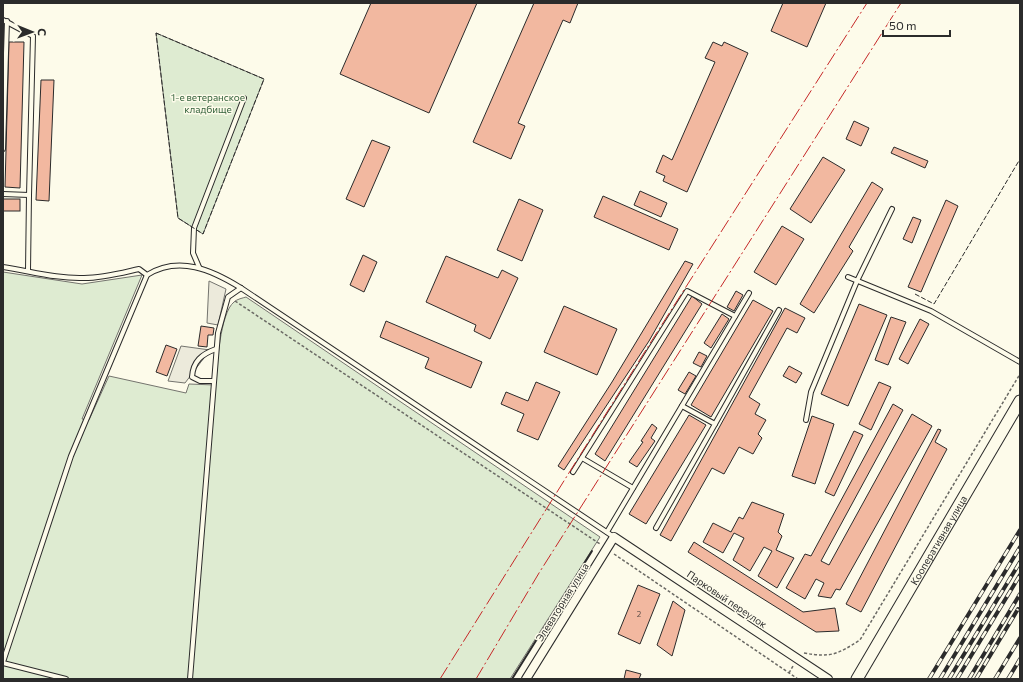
<svg xmlns="http://www.w3.org/2000/svg" width="1023" height="682" font-family="Commissioner,sans-serif">
<style>
.green{fill:#deebd1;stroke:#74746e}
.parking{fill:#eceadb;stroke:#74746e}
.building{fill:#f2b8a0;stroke:#2b2b2b}
.lines{fill:none;stroke-linecap:round;stroke-linejoin:round}
.lane-casing{stroke:#2b2b2b;stroke-width:6}
.street-casing{stroke:#2b2b2b;stroke-width:10}
.secondary-casing{stroke:#2b2b2b;stroke-width:13}
.path{stroke:#6a6964;stroke-width:1.5;stroke-dasharray:3 2;stroke-linecap:butt}
.lane{stroke:#fdfbea;stroke-width:4}
.street{stroke:#fdfbea;stroke-width:8}
.secondary{stroke:#fdfbea;stroke-width:11}
.rail-casing{stroke:#2b2b2b;stroke-width:4}
.rail{stroke:#fdfbea;stroke-width:2.5;stroke-dasharray:8;stroke-linecap:butt}
.fence{stroke:#2b2b2b;stroke-width:1;stroke-dasharray:5 2;stroke-linecap:butt}
.wall{stroke:#2b2b2b;stroke-width:2}
.power{stroke:#c62828;stroke-width:1;stroke-dasharray:14 3 2 3;stroke-linecap:butt}
.labels{text-anchor:middle;dominant-baseline:central;stroke-width:3;stroke-linejoin:round;paint-order:stroke}
.number-label{font-size:8px;fill:#5d4e48}
.park-label{font-size:10px;fill:#34623c;stroke:#fdfbea}
.street-label{font-size:10px;fill:#2b2b2b;stroke:#fdfbea}
</style>
<rect width="100%" height="100%" fill="#fdfbea"/>
<g class="green">
<polygon points="156,33 264,79 203,234 178,218"/>
<path d="M 3,272 L 82,284 L 142,275 L 82,419 L 89,420 L 109,376 L 186,393 L 189,384 L 215,385 C 217,367 220,313 234,302 C 237,299 243,298 246,297 L 600,537 L 510,679 L 3,679 Z"/>
</g>
<g class="parking">
<polygon points="209,281 226,289 218,325 207,323"/>
<polygon points="181,346 210,350 185,383 168,381"/>
</g>
<g class="building">
<polygon points="371,3 477,3 429,113 340,74"/>
<polygon points="534,3 578,3 570,23 563,20 518,123 525,126 511,159 473,142"/>
<polygon points="783,3 826,3 807,47 771,31"/>
<polygon points="9,42 24,42 20,188 5,187"/>
<polygon points="713,42 722,46 724,42 748,53 687,192 663,181 665,176 656,172 663,155 672,160 715,62 705,58"/>
<polygon points="41,80 54,80 49,201 36,200"/>
<polygon points="854,121 869,128 861,146 846,139"/>
<polygon points="372,140 390,147 364,207 346,199"/>
<polygon points="894,147 928,161 925,168 891,153"/>
<polygon points="823,157 845,170 811,223 790,209"/>
<polygon points="872,182 883,189 849,247 853,251 814,313 800,304"/>
<polygon points="640,191 667,203 661,217 634,205"/>
<polygon points="603,196 678,229 669,250 594,217"/>
<rect x="3" y="199" width="17" height="12"/>
<polygon points="519,199 543,210 522,261 497,250"/>
<polygon points="946,200 958,206 921,292 908,287"/>
<polygon points="913,217 921,220 912,243 903,239"/>
<polygon points="782,226 804,239 776,285 754,272"/>
<polygon points="363,255 377,262 364,292 350,285"/>
<polygon points="446,256 498,278 502,270 518,278 490,339 474,331 476,325 426,302"/>
<polygon points="685,261 693,264 649,341 564,470 558,466 612,382"/>
<polygon points="736,291 743,295 734,311 727,307"/>
<polygon points="692,296 702,304 605,461 595,454"/>
<polygon points="753,300 773,311 711,417 691,405"/>
<polygon points="859,304 887,315 848,406 821,394"/>
<polygon points="564,306 617,329 597,375 544,352"/>
<polygon points="785,308 805,318 797,333 787,328 749,397 760,404 755,414 766,420 758,434 762,438 753,454 739,447 724,474 712,468 671,541 660,535"/>
<polygon points="722,314 729,319 711,348 704,343"/>
<polygon points="891,317 906,322 888,365 875,360"/>
<polygon points="920,319 929,324 908,364 899,359"/>
<polygon points="386,321 482,362 471,388 425,368 429,358 380,337"/>
<polygon points="201,326 214,328 213,335 208,335 207,347 198,346"/>
<polygon points="166,345 177,349 167,376 156,372"/>
<polygon points="699,352 707,356 701,367 693,363"/>
<polygon points="789,366 802,373 796,383 783,376"/>
<polygon points="689,372 696,376 685,394 678,390"/>
<polygon points="536,382 560,392 538,440 517,431 524,414 501,404 506,392 528,401"/>
<polygon points="879,382 891,387 871,430 859,424"/>
<polygon points="893,404 903,410 821,561 829,565 912,414 932,426 840,590 836,589 831,598 818,596 824,583 816,579 805,599 786,588 805,554 811,556"/>
<polygon points="689,415 706,425 646,524 629,514"/>
<polygon points="812,416 834,424 815,484 792,476"/>
<polygon points="652,424 657,428 651,438 655,441 637,467 629,462 643,442 641,441"/>
<polygon points="938,429 941,430 935,442 947,449 861,612 846,604"/>
<polygon points="854,431 863,435 834,496 825,492"/>
<polygon points="752,502 784,514 778,532 782,536 776,550 794,558 777,588 758,576 772,551 764,547 750,571 733,560 744,538 734,533 723,553 703,542 713,523 731,532 739,517 743,519"/>
<polygon points="694,542 803,612 835,608 839,631 816,632 688,552"/>
<polygon points="638,585 660,594 640,644 618,634"/>
<polygon points="673,601 685,610 672,656 657,645"/>
<polygon points="626,670 641,674 639,679 624,679"/>
</g>
<g class="lines">
<defs>
<g id="lane">
<polyline points="3,20 33,36 29,195"/>
<polyline points="3,149 7,21"/>
<polyline points="3,194 29,195 28,271"/>
<path d="M 3,267 C 30,271 57,279 84,278 C 103,278 121,273 139,269 L 147,275 C 179,255 212,270 241,288 L 614,537"/>
<polyline points="199,267 193,253 194,228 244,98"/>
<polyline points="848,277 931,311 1020,362"/>
<path d="M 213,381 L 200,381 L 192,377 C 193,361 202,354 216,349"/>
<polyline points="806,420 811,392 857,281 892,209"/>
<polyline points="715,424 779,310"/>
<polyline points="582,458 633,488"/>
<polyline points="573,472 687,291 735,316"/>
<polyline points="656,528 715,424 682,406"/>
<polyline points="607,532 749,293"/>
<polyline points="3,662 71,456 147,275"/>
<polyline points="3,663 66,679"/>
<polyline points="190,679 218,333 228,297 241,288"/>
</g>
<polyline id="street" points="526,679 614,537 828,679"/>
<g id="secondary">
<path id="s1" d="M 857,679 L 1020,401"/>
</g>
</defs>
<use href="#lane" class="lane-casing"/>
<use href="#street" class="street-casing"/>
<use href="#secondary" class="secondary-casing"/>
<g class="path">
<polyline points="235,301 600,544"/>
<polyline points="614,554 798,679"/>
<path d="M 804,653 C 831,658 838,654 860,640 L 1020,374"/>
<polyline points="789,673 793,666"/>
</g>
<use href="#lane" class="lane"/>
<use href="#street" class="street"/>
<use href="#secondary" class="secondary"/>
<defs>
<g id="rail">
<polyline points="929,679 1020,530"/>
<polyline points="940,679 1020,547"/>
<polyline points="949,679 1020,562"/>
<polyline points="957,679 1020,575"/>
<polyline points="969,679 1020,594"/>
<polyline points="976,679 1018,609"/>
<polyline points="995,679 1020,638"/>
<polyline points="1008,679 1020,659"/>
</g>
</defs>
<use href="#rail" class="rail-casing"/>
<use href="#rail" class="rail"/>
<g class="fence">
<polygon points="156,33 264,79 203,234 178,218"/>
<polyline points="915,294 934,304 1020,159"/>
</g>
<polyline class="wall" points="512,679 592,551"/>
<g class="power">
<polyline points="440,679 654,337 867,3"/>
<polyline points="476,679 539,573 901,3"/>
</g>
</g>
<g class="labels">
<g class="number-label">
<text x="639" y="614">2</text>
</g>
<g class="park-label">
<text x="208" y="97">1-е ветеранское<tspan x="208" dy="12">кладбище</tspan></text>
</g>
<g class="street-label">
<text stroke="none"><textPath href="#s1" startOffset="161">Кооперативная улица</textPath></text>
<text transform="translate(727 599) rotate(34)">Парковый переулок</text>
<text transform="translate(562 602) rotate(-58)">Элеваторная улица</text>
</g>
</g>
<rect width="1023" height="682" fill="none" stroke="#2b2b2b" stroke-width="8"/>
<g transform="translate(32 32) rotate(91)" stroke="#fdfbea" stroke-width="3" paint-order="stroke">
<path d="M0-3L7 15L0 10L-7 15Z" fill="#2b2b2b"/>
<text y="-6" font-size="11" font-weight="bold" text-anchor="middle" fill="#2b2b2b">С</text>
</g>
<path d="M883 30v6h67v-6" fill="none" stroke="#2b2b2b" stroke-width="2"/>
<text x="889" y="30" font-size="12" fill="#2b2b2b" stroke="#fdfbea" stroke-width="3" paint-order="stroke">50 m</text>
</svg>
